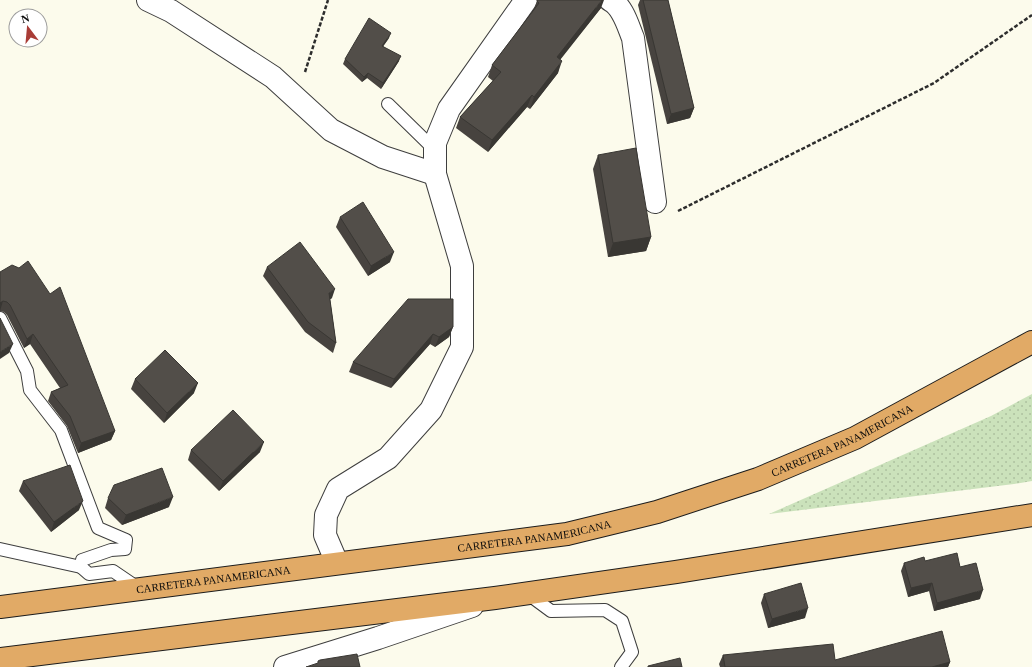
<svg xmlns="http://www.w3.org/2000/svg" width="1032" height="667" font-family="'Times New Roman',serif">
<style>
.grass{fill:url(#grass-dots)}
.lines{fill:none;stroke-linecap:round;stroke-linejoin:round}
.lane-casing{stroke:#3e3e3e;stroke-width:14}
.street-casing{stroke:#3e3e3e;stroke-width:24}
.highway-casing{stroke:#1c1c1c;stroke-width:24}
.path{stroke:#2d2d2d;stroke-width:2.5;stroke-dasharray:4 2;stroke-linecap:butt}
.lane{stroke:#fff;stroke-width:12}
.street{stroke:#fff;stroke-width:22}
.highway{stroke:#e1aa66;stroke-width:22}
.wall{fill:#47433f}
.shaded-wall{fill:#393733}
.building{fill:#524e49;stroke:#393733}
.labels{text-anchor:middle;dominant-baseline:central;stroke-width:4;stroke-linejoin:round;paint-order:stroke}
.street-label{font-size:11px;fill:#0b0b0b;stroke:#fff}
</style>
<defs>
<pattern id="grass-dots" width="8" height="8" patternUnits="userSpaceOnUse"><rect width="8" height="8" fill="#cbe2bb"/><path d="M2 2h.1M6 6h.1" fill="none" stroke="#adc19f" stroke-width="1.8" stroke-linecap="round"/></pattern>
</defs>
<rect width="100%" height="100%" fill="#fcfbec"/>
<polygon class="grass" points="1032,394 1032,481 1014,484 769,514 991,416"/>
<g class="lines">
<defs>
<g id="lane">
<polyline points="388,104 435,150"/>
<polyline points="0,318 27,371 30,390 61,430 98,528 126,540 125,549 111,550 82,560 81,567 89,574 113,571 138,588"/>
<polyline points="0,549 81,567"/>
<polyline points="528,594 551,611 605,610 622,621 632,652 621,667"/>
</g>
<g id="street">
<polyline points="148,0 171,11 273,77 331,130 383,157 435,174"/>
<path d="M 610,0 C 623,6 628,26 633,38 L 655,202"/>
<polyline points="337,563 325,535 326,515 338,489 388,458 431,410 462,347 462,266 435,174 435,143 449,109 526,0"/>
<polyline points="285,667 378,638 472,606"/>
</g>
<g id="highway">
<path id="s1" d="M 0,607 L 567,534 L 657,512 L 758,479 L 855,438 L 1032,342"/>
<polyline points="0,659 495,598 676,572 1032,515"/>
</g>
</defs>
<use href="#lane" class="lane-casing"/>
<use href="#street" class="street-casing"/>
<use href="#highway" class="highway-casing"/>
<g class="path">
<polyline points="305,72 328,0"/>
<polyline points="678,211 934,83 1032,15"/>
</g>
<use href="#lane" class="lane"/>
<use href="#street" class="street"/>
<use href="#highway" class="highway"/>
</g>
<g class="wall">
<polygon points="640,0 668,0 694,108 690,118 667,124 638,5"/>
<polygon points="537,1 601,8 560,59 558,73 530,109 527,107 488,152 456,128 460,117 493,81 488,77 492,65 533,11"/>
<polygon points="389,38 383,46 399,61 381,89 367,78 362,82 343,64 345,59"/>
<polygon points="598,155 651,237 646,251 608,257 593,169"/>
<polygon points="340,217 390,262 368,276 336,227"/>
<polygon points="267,267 332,298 330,299 336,343 333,353 305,332 263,276"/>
<polygon points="0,272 115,431 111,440 78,453 67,426 48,401 51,392 60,388 30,344 24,348 7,315 4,312 0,311"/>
<polygon points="453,327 449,337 435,347 430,344 391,388 349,372 353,362"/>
<polygon points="135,379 194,393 164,423 131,389"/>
<polygon points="191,450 260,452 219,491 188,460"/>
<polygon points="23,481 79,510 51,532 19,491"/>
<polygon points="108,498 169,507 122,525 105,508"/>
<polygon points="925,561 960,567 980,599 934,611 929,591 908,597 901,571 904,563"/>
<polygon points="764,594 805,618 768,628 761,603"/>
<polygon points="723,655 835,660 950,662 948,667 720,667 719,664"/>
</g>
<g class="shaded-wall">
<polygon points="602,0 604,0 601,8 553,69 557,57"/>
<polygon points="391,33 389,38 380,51 382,46"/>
<polygon points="401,56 399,61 381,89 383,83"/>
<polygon points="562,61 558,73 530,109 534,97"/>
<polygon points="368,73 367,78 362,82 364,77"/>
<polygon points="532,95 527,107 488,152 492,140"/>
<polygon points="694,108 690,118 667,124 671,114"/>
<polygon points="651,237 646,251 608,257 613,243"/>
<polygon points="394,252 390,262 368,276 371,266"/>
<polygon points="335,289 332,298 326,302 329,293"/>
<polygon points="3,301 0,311 0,303"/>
<polygon points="453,327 449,337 435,347 439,337"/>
<polygon points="33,334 30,344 24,348 27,339"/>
<polygon points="433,334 430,344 391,388 394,379"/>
<polygon points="13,344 9,353 0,359 0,352"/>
<polygon points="198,383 194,393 164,423 167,413"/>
<polygon points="115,431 111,440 78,453 81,443"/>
<polygon points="264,442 260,452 219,491 223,481"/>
<polygon points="173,497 169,507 122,525 126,515"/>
<polygon points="83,501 79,510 51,532 54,522"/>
<polygon points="932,583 929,591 908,597 911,588"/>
<polygon points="983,590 980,599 934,611 937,603"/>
<polygon points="808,608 805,618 768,628 772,619"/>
<polygon points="950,662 948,667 932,667"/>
</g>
<g class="building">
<polygon points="537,0 602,0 557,57 562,61 534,97 532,95 492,140 460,117 501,72 492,65 539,3 537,1"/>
<polygon points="643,0 668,0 694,108 671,114"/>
<polygon points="369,18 391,33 382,46 401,56 383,83 368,73 364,77 345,59"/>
<polygon points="636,148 651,237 613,243 598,155"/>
<polygon points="363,202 394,252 371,266 340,217"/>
<polygon points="300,242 335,289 329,293 336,343 308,322 267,267"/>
<polygon points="28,261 50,294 60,287 115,431 81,443 70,416 51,392 68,385 33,334 27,339 10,305 7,302 3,301 0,303 0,272 12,265 19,268"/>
<polygon points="408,299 453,299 453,327 439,337 433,334 394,379 353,362"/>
<polygon points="0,318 13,344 0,352"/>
<polygon points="165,350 198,383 167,413 135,379"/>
<polygon points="233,410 264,442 223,481 191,450"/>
<polygon points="70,465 83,501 54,522 23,481"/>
<polygon points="162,468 173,497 126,515 108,498 114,485"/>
<polygon points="957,553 960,567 976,563 983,590 937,603 932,583 911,588 904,563 924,557 925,561"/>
<polygon points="801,583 808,608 772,619 764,594"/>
<polygon points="942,631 950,662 932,667 725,667 723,655 833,644 835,660"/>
<polygon points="357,654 360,667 306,667 318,663 318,661 320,660"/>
<polygon points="680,658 682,667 648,667 648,666"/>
</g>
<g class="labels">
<g class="street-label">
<text stroke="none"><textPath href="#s1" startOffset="863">CARRETERA PANAMERICANA</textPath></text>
<text stroke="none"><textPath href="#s1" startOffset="539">CARRETERA PANAMERICANA</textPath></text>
<text stroke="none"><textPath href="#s1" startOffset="215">CARRETERA PANAMERICANA</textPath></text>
</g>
</g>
<g transform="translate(28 28) rotate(344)"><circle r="19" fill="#ffffff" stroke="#9d9d9d"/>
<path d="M0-3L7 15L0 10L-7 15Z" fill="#a93c36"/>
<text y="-6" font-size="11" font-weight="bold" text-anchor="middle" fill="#0b0b0b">N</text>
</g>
</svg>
